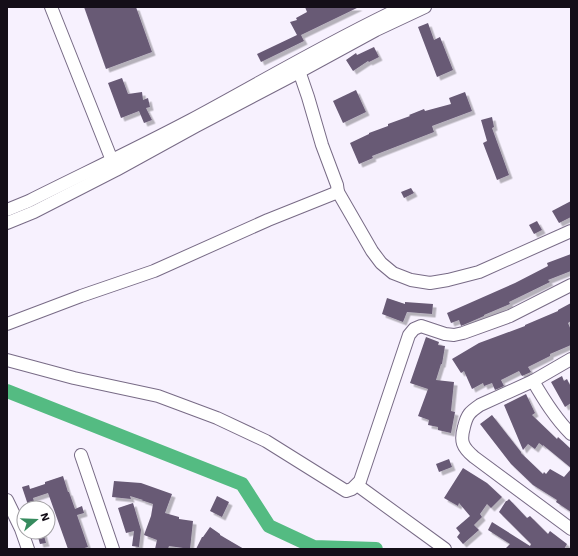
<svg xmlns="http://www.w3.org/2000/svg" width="578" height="556" font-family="'Work Sans',sans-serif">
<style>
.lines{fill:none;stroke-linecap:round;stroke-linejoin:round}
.river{stroke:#54bb82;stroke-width:14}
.building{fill:#685a75;filter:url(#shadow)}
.minor-casing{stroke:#786b86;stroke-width:14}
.minor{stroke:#fff;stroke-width:12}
</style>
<defs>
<filter id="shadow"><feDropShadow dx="3.5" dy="3.5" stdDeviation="0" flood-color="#0004"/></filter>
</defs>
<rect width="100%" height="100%" fill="#f7f1fe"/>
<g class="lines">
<polyline class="river" points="7,391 242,484 269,526 314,547 376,549"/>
</g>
<g class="building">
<polygon points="84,7 136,7 152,52 106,69"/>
<polygon points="305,7 359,7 301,35 304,41 261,62 257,54 297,35 290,22 297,20 296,18 307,12"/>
<polygon points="428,23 434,40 440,37 453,70 437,77 418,27"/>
<polygon points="374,47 379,57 369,62 368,61 353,71 346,60 356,53 357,55"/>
<polygon points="122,78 128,94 142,92 143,100 148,98 150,107 146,108 152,120 144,123 139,111 121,118 108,83"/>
<polygon points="356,90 366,112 343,123 333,101"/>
<polygon points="465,92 472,111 432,126 434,132 372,156 373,158 359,164 350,143 369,134 369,133 388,126 388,124 410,116 409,115 424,109 425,111 451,104 449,98"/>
<polygon points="492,117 494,127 492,128 509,175 497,180 483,143 487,141 481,120"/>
<polygon points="411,188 414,193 404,198 401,192"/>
<polygon points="571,201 571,217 559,223 552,211"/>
<polygon points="537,221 542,230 534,234 529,225"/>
<polygon points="571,254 571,271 548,280 550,282 509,302 510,304 484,315 484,316 461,326 459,320 451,323 447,313 515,283 548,266 547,263"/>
<polygon points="387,298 405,304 405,302 433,304 432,314 407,312 403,322 382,314"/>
<polygon points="571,303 571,321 568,323 571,330 571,345 550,354 550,356 528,367 531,372 522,376 519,371 501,380 504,386 495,390 492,383 484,386 483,383 472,389 464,371 461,373 452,359 479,343 525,326 525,325 558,311 558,310"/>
<polygon points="426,337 439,342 438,345 445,346 442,364 441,364 436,380 454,382 451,411 455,412 451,433 438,430 438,427 428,425 429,420 418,416 428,389 410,383"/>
<polygon points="562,376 564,381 567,379 571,387 571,403 565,407 551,382"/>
<polygon points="526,394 535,413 532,415 557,439 558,437 571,449 571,468 543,445 543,446 539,443 535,449 528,444 523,450 504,405"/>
<polygon points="492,415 521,452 521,453 543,474 544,472 546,474 550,469 564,477 571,469 571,512 556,502 557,500 533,485 511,464 480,424"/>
<polygon points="449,459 452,467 439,472 436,464"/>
<polygon points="463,468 487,483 502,497 491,508 487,504 480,514 482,517 474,525 479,530 463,544 457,537 460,533 456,528 470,516 459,503 458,506 444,498"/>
<polygon points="63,476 68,492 69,492 75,509 82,506 84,513 77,515 88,547 81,549 68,549 48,493 33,498 36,508 29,508 22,487 29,485 30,489 45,484 45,482"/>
<polygon points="114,481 141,483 172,494 165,513 179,517 179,519 193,521 190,549 169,546 168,549 155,549 157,540 144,535 151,516 153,504 141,500 143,500 130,496 131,499 112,497"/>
<polygon points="217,496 229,502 222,517 210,511"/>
<polygon points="509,499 527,518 530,516 548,534 550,531 567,544 564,549 505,549 510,544 488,530 492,522 530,546 531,544 499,512 506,501 507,501"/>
<polygon points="133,503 141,530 139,547 132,546 134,531 126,533 118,508"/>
<polygon points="210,527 220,534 220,535 244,549 196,549 202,537 203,537"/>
<polygon points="43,532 46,543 40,544 37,534"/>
</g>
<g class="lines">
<defs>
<g id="minor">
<polyline points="51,7 115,168"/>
<polyline points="297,65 308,97 322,145 337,185 338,192 372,251 381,263 393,273 411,280 430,283 448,280 479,272 571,231"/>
<path d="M 7,210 L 29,201 C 83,174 138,148 191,120 C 262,82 330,41 403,7"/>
<polyline points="7,223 34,212 116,170 196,126 299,72 376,30 425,7"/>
<polyline points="7,324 81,296 154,271 268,220 338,192"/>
<path d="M 571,359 L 533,381 L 480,405 C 470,412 467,414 464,427 C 460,441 462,447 474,457 L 571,529"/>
<polyline points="7,360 74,378 158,396 217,418 266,441 346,491 352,489 360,481 409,335 414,329 421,326 445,334 454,335 463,333 510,316 571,285"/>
<path d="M 533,381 C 544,400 555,418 571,434"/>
<polyline points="81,455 113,549"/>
<polyline points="357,485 445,549"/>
<polyline points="7,500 21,529 28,549"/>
</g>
</defs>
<use href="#minor" class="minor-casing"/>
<use href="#minor" class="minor"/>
</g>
<rect width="578" height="556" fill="none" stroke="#140e18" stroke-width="16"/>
<g transform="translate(36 520) rotate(71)"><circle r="19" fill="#ffffff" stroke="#a19fa3"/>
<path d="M0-3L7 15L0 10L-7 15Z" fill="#368b5e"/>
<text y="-6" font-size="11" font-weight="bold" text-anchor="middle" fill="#140e18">N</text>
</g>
</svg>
